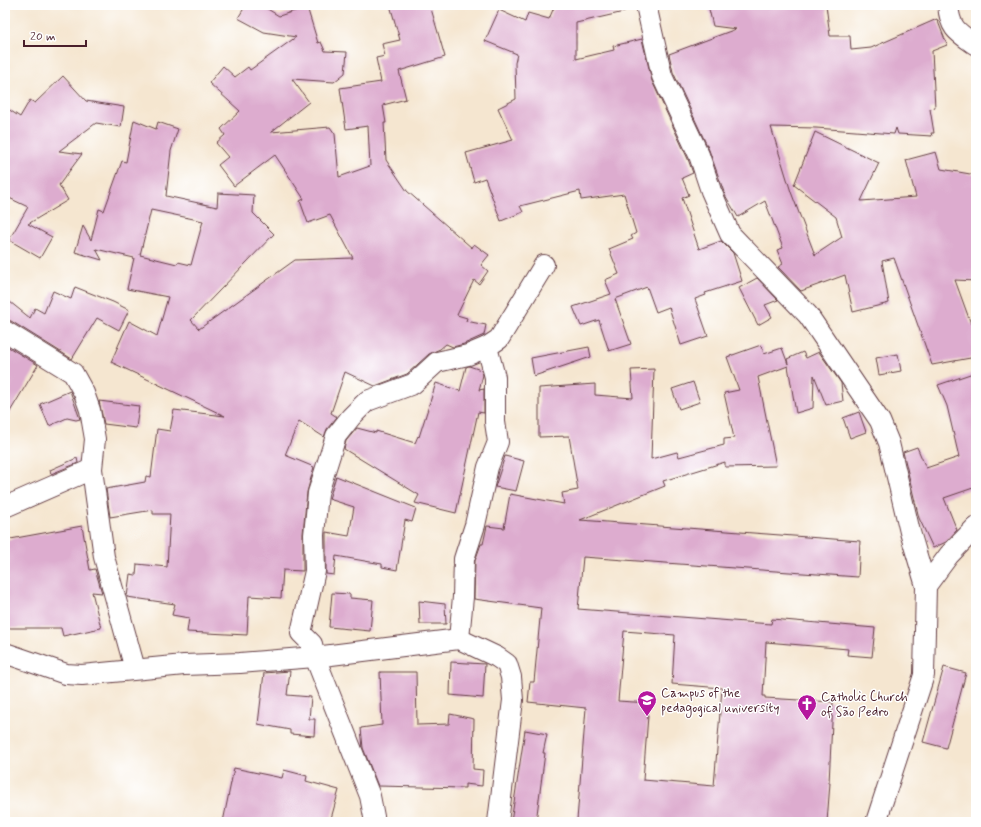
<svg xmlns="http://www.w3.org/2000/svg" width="981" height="827" font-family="Mynerve,sans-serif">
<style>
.building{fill:#ddaccf;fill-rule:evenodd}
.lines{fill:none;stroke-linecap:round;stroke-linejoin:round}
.street-casing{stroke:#643d44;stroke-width:22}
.street{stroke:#fff;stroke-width:20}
.labels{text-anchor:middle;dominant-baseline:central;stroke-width:3;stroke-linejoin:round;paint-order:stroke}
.poi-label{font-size:13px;fill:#4a1f2b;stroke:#fff;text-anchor:start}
</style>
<rect width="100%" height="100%" fill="#fff"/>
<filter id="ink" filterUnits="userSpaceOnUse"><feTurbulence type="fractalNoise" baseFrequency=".025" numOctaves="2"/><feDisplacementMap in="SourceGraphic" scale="8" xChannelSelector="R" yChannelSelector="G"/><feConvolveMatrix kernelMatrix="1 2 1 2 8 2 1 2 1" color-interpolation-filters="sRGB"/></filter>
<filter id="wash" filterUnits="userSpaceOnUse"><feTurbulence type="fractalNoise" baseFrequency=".012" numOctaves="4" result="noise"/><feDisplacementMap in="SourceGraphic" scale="16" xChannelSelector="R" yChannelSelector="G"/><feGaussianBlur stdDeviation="0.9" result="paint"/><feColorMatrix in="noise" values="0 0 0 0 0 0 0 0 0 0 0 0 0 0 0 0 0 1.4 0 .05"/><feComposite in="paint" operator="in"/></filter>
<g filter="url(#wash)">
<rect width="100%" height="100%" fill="#f5e6d0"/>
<g id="blocks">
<g class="building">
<path d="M 246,5 L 261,5 L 279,16 L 307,7 L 318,43 L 321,42 L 325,51 L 347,52 L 345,73 L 334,82 L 292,79 L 309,102 L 271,132 L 330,127 L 335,134 L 339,177 L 370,166 L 368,126 L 346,129 L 340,88 L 381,82 L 376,58 L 385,56 L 382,44 L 400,40 L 390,5 L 430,5 L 445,57 L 399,71 L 406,99 L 383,105 L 386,123 L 384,123 L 386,160 L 407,191 L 472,248 L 474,244 L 489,255 L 481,265 L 488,271 L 479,284 L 474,280 L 457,315 L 467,318 L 466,321 L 486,325 L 484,335 L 464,344 L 453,347 L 446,344 L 440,349 L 429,354 L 407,374 L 375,386 L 345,372 L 331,413 L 337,417 L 327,429 L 324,437 L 299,421 L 285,455 L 314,467 L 307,492 L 303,534 L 303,571 L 283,570 L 281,598 L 249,596 L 247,635 L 187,632 L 189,618 L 172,615 L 175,604 L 127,597 L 130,574 L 136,575 L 137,564 L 167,567 L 170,514 L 153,514 L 153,510 L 110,517 L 106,489 L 145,482 L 146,476 L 151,477 L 157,429 L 170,431 L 174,410 L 225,416 L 111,362 L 129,321 L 157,336 L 168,297 L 127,289 L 134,258 L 96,249 L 102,260 L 75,252 L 83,226 L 91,240 L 99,209 L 104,211 L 122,161 L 126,162 L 134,120 L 156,129 L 158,122 L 178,129 L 171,151 L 166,196 L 217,207 L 218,193 L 254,195 L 253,213 L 274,234 L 191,320 L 199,329 L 295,260 L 353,258 L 330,215 L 308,223 L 300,201 L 304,199 L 275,155 L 234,186 L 218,165 L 228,157 L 216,143 L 225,135 L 221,129 L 240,111 L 209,83 L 223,66 L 235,77 L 248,67 L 250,70 L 296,37 L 264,32 L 238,18 ZM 151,210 L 203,221 L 191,265 L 178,262 L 177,264 L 140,255 Z"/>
<polygon points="555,5 623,5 624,12 576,23 576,59 614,50 613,46 642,39 652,81 688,159 693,173 682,178 689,195 682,198 699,249 721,241 733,253 742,281 705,293 706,295 695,299 708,336 681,345 669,307 656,312 647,287 615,299 631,344 609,351 599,320 581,326 573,307 611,294 605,280 619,274 609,249 633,239 631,236 636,233 624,194 581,200 580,191 520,206 523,212 501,221 485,178 474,182 466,153 513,140 498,108 516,99 515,63 517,54 485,41 499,10 525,22 528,13 549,19"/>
<polygon points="708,5 826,5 830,36 850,36 851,50 871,48 937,19 947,45 932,51 935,108 930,109 934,133 931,133 932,136 898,134 896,128 894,134 816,128 771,127 791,192 815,255 842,237 836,217 794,185 815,132 879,163 861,201 916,197 906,160 936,152 941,169 976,175 976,281 955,280 971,324 976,322 976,357 932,365 894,258 882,261 889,303 853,312 845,275 801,291 778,267 783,264 777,250 783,248 765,201 738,217 725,195 709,150 673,72 669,54 736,29 713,26"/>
<polygon points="63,76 86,101 124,107 121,127 96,123 59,151 82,154 59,185 68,200 28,224 52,237 40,258 9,240 28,207 5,196 5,107 20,117 30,100 35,103"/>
<polygon points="757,278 778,300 765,305 772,317 758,325 739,288"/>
<polygon points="75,287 113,302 129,310 119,330 97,318 72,359 11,321 5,320 5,298 30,318 35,308 44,313 53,291 71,299"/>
<polygon points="5,345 38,365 5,420"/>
<path d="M 761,345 L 764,354 L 782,348 L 788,364 L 787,359 L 803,352 L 806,358 L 819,352 L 841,383 L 843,401 L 826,405 L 814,375 L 813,408 L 796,413 L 788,366 L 758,377 L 776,466 L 725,467 L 725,462 L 663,481 L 665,486 L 580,520 L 860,541 L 858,577 L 583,557 L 578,609 L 771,624 L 772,619 L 875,628 L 872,657 L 847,655 L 848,649 L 766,642 L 763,696 L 765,696 L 765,698 L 833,702 L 829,783 L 830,783 L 827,822 L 600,822 L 577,820 L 586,708 L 528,702 L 530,682 L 534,682 L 541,608 L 474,599 L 475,561 L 481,544 L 483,544 L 487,526 L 504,528 L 510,494 L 564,504 L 562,493 L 578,490 L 569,436 L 539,437 L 539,388 L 595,384 L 595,395 L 633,398 L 631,370 L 654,369 L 651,459 L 677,452 L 679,457 L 724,445 L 724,439 L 734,438 L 724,393 L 739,390 L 727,357 ZM 624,631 L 675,635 L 672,684 L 722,688 L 714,786 L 643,780 L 649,703 L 618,701 Z"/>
<polygon points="589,347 591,357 534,376 531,358"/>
<polygon points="898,354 901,371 879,375 876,358"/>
<polygon points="469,366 481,370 483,375 479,390 484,389 484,413 478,412 456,513 415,503 419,495 344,449 346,441 357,428 376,433 376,431 415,443 418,436 419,437 436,383 460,391 466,367"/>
<polygon points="976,372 976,487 944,498 957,530 946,542 933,548 919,518 903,452 917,447 926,468 959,457 947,406 938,385"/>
<polygon points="693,382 700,402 679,409 672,389"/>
<polygon points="70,391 80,419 76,420 67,418 49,426 40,404"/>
<polygon points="99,401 139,406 136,428 104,424"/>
<polygon points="859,412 866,432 850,438 843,418"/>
<polygon points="505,456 524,461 516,491 495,487"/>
<polygon points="77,458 78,463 51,474 50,470"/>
<polygon points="336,476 416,508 412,522 405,520 397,570 382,567 382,564 336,556 334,575 326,574 326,532 349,536 354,507 329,499"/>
<polygon points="82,526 90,570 95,569 102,593 92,592 101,628 63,636 61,628 6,628 5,568 7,568 5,540"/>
<polygon points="332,593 350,594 350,598 373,600 370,631 329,627"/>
<polygon points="419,601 445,604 446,624 420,624"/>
<polygon points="451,662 485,664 483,698 450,695"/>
<polygon points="944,667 966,673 946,748 923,742"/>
<polygon points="290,671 287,695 311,697 309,719 315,719 314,736 290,734 290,730 258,724 264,673"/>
<polygon points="380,672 416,672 417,725 449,724 450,714 474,719 473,769 483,770 482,786 465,784 465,788 378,786 363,748 361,728 382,725"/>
<polygon points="525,730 547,734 543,753 545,753 536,822 511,822"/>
<polygon points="234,768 282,778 284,770 307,776 306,781 339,790 330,822 223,822"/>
</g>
</g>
</g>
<g filter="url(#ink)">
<use href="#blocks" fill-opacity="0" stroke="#643d44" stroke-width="1"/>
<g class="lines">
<defs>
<g id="street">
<polyline points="646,5 662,76 699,155 711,191 730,234 808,315 880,421 889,443 910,532 926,586"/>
<path d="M 948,5 C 950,29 957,32 976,45"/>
<polyline points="5,331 73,373 84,393 90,410 95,439 92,469 104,557 135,669"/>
<polyline points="5,507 92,469"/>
<polyline points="459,639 463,597 464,559 475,525 488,467 498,442 495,422 495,377 487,347"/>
<polyline points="5,653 66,674 82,675 184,665 240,663 315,657 459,639 497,657 507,664 511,677 513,700 498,822"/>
<polyline points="375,822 370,796 315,657 312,644 301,633 315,571 314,535 318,493 336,436 351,417 367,401 413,384 437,362 468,355 487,347 499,339 544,265"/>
<polyline points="876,822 924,675 926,586 949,555 976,527"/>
</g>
</defs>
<use href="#street" class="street-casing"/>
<use href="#street" class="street"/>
</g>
</g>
<defs>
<symbol id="university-pin" viewBox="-11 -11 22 30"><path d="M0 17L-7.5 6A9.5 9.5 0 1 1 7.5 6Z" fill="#b5179e" stroke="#fff"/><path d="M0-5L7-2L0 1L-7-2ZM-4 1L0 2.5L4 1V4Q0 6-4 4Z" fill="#fff"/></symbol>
<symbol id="church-pin" viewBox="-11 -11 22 30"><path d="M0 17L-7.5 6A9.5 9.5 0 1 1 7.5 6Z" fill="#b5179e" stroke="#fff"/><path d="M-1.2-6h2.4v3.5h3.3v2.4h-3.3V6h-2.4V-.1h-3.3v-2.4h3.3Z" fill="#fff"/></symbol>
</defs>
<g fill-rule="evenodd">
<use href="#university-pin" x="636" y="689" width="22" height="30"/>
<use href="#church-pin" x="796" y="693" width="22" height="30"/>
</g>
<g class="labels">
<g class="poi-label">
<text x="661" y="693">Campus of the<tspan x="661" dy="15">pedagogical university</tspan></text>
<text x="821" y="697">Catholic Church<tspan x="821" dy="15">of São Pedro</tspan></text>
</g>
</g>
<rect width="981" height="827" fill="none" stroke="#fff" stroke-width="20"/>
<path d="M24 40v6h62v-6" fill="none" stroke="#4a1f2b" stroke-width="2"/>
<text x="30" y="40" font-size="12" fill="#4a1f2b" stroke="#ffffff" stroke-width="3" paint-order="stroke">20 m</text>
</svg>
